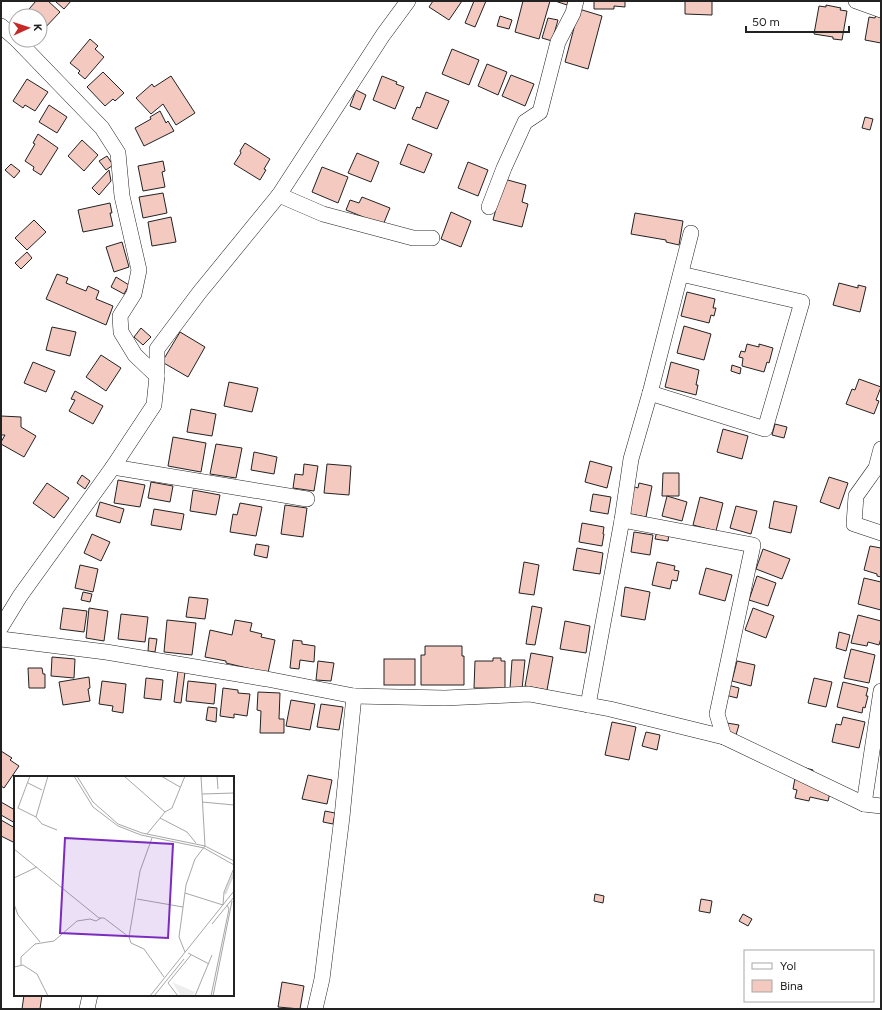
<svg xmlns="http://www.w3.org/2000/svg" width="882" height="1010" font-family="Figtree,sans-serif">
<style>
.building{fill:#f3c9c0;stroke:#222}
.lines{fill:none;stroke-linecap:round;stroke-linejoin:round}
.minor-casing{stroke:#222;stroke-width:16}
.minor{stroke:#fff;stroke-width:15}
.inset-river{fill:none;stroke:#d9d9d9;stroke-width:2}
.inset-road{fill:none;stroke:#a7a7a7;stroke-width:1}
.view{fill:#7b2cbf;fill-opacity:0.15;stroke:#7b2cbf;stroke-width:2}
.inset-edge{fill:none;stroke:#222;stroke-width:2}
</style>
<rect width="100%" height="100%" fill="#fff"/>
<g class="building">
<polygon points="36,1 48,1 60,12 41,32 40,16 23,16"/>
<polygon points="55,1 71,1 64,9"/>
<polygon points="433,1 462,1 449,20 429,7"/>
<polygon points="474,1 486,1 475,27 465,23"/>
<polygon points="523,1 550,1 539,39 515,32"/>
<polygon points="555,1 568,1 567,5"/>
<polygon points="594,1 625,1 625,7 614,6 614,9 594,9"/>
<polygon points="685,1 712,1 712,15 685,14"/>
<polygon points="826,5 841,8 840,10 847,11 842,40 833,39 833,37 814,34 819,6 826,7"/>
<polygon points="579,9 602,16 588,69 565,62"/>
<polygon points="876,14 881,15 881,43 865,40 869,17 875,18"/>
<polygon points="500,16 512,20 509,29 497,26"/>
<polygon points="548,18 558,20 552,41 542,38"/>
<polygon points="90,39 98,46 95,49 104,57 85,79 78,73 80,71 70,63"/>
<polygon points="452,49 479,60 469,85 442,74"/>
<polygon points="487,64 507,72 498,95 478,86"/>
<polygon points="103,72 124,93 115,101 113,99 105,106 87,87"/>
<polygon points="511,75 534,84 525,106 502,96"/>
<polygon points="171,76 195,113 176,125 163,104 151,114 136,98 152,84 154,87"/>
<polygon points="382,76 397,82 396,84 404,87 395,109 373,100"/>
<polygon points="27,79 48,92 35,111 25,105 23,108 13,101"/>
<polygon points="356,90 366,95 360,110 350,106"/>
<polygon points="426,92 449,101 437,129 412,119 417,107 420,108"/>
<polygon points="49,105 67,117 57,133 39,122"/>
<polygon points="160,111 166,123 168,121 174,131 144,146 135,128 151,119 150,117"/>
<polygon points="865,117 873,119 870,130 862,128"/>
<polygon points="38,134 58,148 41,175 33,170 34,167 25,161 35,144 33,143"/>
<polygon points="82,140 98,155 84,171 68,156"/>
<polygon points="245,143 270,159 264,169 266,170 260,180 234,164 241,153 240,151"/>
<polygon points="408,144 432,154 424,173 400,164"/>
<polygon points="357,153 379,162 371,182 348,173"/>
<polygon points="107,156 113,165 106,170 99,161"/>
<polygon points="163,161 165,171 162,172 165,187 143,191 138,166"/>
<polygon points="468,162 488,170 478,196 458,188"/>
<polygon points="11,164 20,171 14,178 5,170"/>
<polygon points="322,167 348,177 338,203 312,192"/>
<polygon points="109,170 111,181 99,195 92,188"/>
<polygon points="504,179 526,185 522,202 528,204 522,227 493,220"/>
<polygon points="163,193 167,213 143,218 139,197"/>
<polygon points="362,197 390,208 383,225 346,210 350,200 359,203"/>
<polygon points="110,203 112,213 110,213 113,226 83,232 78,210"/>
<polygon points="451,212 471,221 461,247 441,239"/>
<polygon points="635,213 683,221 679,245 666,242 666,240 631,234"/>
<polygon points="171,217 176,242 152,246 148,222"/>
<polygon points="34,220 46,232 27,250 15,238"/>
<polygon points="122,242 129,267 114,272 106,247"/>
<polygon points="27,252 32,258 21,269 15,263"/>
<polygon points="57,274 68,278 66,283 86,291 88,286 99,291 96,299 113,306 106,325 46,299"/>
<polygon points="116,277 129,285 124,294 111,287"/>
<polygon points="839,283 858,288 858,285 866,287 860,312 833,305"/>
<polygon points="687,292 715,299 713,308 716,308 714,316 711,315 709,323 681,316"/>
<polygon points="684,326 711,334 704,360 677,353"/>
<polygon points="52,327 76,332 70,356 46,350"/>
<polygon points="141,328 151,337 143,345 134,337"/>
<polygon points="180,332 205,347 188,377 162,362"/>
<polygon points="747,344 759,347 759,344 773,348 769,363 767,362 764,372 742,366 743,358 739,357 741,351 745,352"/>
<polygon points="101,355 121,368 106,391 86,377"/>
<polygon points="33,362 55,371 46,392 24,383"/>
<polygon points="671,362 699,370 696,385 698,385 696,395 665,387"/>
<polygon points="732,365 741,368 740,374 731,371"/>
<polygon points="859,379 881,387 876,400 879,401 874,414 846,404 852,389 855,390"/>
<polygon points="229,382 258,388 252,412 224,406"/>
<polygon points="75,391 103,406 93,424 69,411 75,400 71,399"/>
<polygon points="191,409 216,414 212,436 187,432"/>
<polygon points="1,416 21,417 21,427 36,436 24,457 1,444 1,442 5,435 1,435"/>
<polygon points="775,424 787,427 784,438 772,435"/>
<polygon points="723,429 748,436 742,459 717,452"/>
<polygon points="173,437 206,443 201,472 168,466"/>
<polygon points="216,444 242,448 236,478 210,474"/>
<polygon points="254,452 277,457 274,474 251,470"/>
<polygon points="590,461 612,467 607,488 585,482"/>
<polygon points="304,464 318,466 314,491 293,488 295,474 303,475"/>
<polygon points="327,464 351,466 349,495 324,493"/>
<polygon points="663,473 679,473 679,496 662,496"/>
<polygon points="82,475 90,481 85,489 77,483"/>
<polygon points="829,477 848,483 839,509 820,502"/>
<polygon points="118,480 145,485 140,507 114,503"/>
<polygon points="151,482 173,486 170,502 148,498"/>
<polygon points="47,483 69,498 54,518 33,503"/>
<polygon points="639,483 652,486 646,517 626,513 632,486 638,488"/>
<polygon points="193,490 220,495 216,515 190,511"/>
<polygon points="593,494 611,497 608,514 590,511"/>
<polygon points="667,496 687,502 682,521 662,516"/>
<polygon points="700,497 723,503 716,531 693,525"/>
<polygon points="774,501 797,506 791,533 769,528"/>
<polygon points="100,502 124,509 120,523 96,516"/>
<polygon points="240,503 262,507 256,536 230,532 233,514 237,515"/>
<polygon points="285,505 307,508 303,537 281,534"/>
<polygon points="736,506 757,511 751,534 730,528"/>
<polygon points="154,509 184,514 181,530 151,525"/>
<polygon points="582,523 604,527 603,534 604,534 602,546 579,542"/>
<polygon points="657,531 669,533 668,541 655,539"/>
<polygon points="634,532 653,535 650,555 631,552"/>
<polygon points="92,534 110,542 101,561 84,553"/>
<polygon points="256,544 269,546 267,558 254,555"/>
<polygon points="870,546 881,548 881,577 877,576 877,574 864,570"/>
<polygon points="577,548 603,553 600,574 573,570"/>
<polygon points="763,549 790,559 782,579 756,569"/>
<polygon points="524,562 539,565 534,595 519,593"/>
<polygon points="657,562 675,566 674,570 679,571 677,581 672,580 670,589 652,585"/>
<polygon points="80,565 98,569 93,592 75,588"/>
<polygon points="706,568 732,575 725,601 699,594"/>
<polygon points="757,576 776,583 768,606 749,600"/>
<polygon points="864,578 881,582 881,610 858,604"/>
<polygon points="625,587 650,592 645,620 621,616"/>
<polygon points="83,592 92,594 90,602 81,600"/>
<polygon points="189,597 208,599 205,619 186,617"/>
<polygon points="532,606 542,608 535,645 526,644"/>
<polygon points="63,608 87,611 84,632 60,629"/>
<polygon points="89,608 108,611 104,641 86,638"/>
<polygon points="753,608 774,616 766,638 745,630"/>
<polygon points="121,614 148,617 145,642 118,639"/>
<polygon points="858,615 881,621 881,638 879,645 868,642 867,646 851,643"/>
<polygon points="167,620 196,623 192,655 164,652"/>
<polygon points="235,620 252,623 250,631 262,634 261,637 275,640 268,673 226,663 226,661 205,657 210,630 232,635"/>
<polygon points="565,621 590,626 586,653 560,649"/>
<polygon points="839,632 850,635 846,651 836,648"/>
<polygon points="149,638 157,639 155,652 148,651"/>
<polygon points="293,640 302,641 302,644 315,646 314,662 300,660 299,669 290,668"/>
<polygon points="425,646 462,646 462,656 464,656 464,685 421,685 421,655 425,655"/>
<polygon points="851,649 875,655 869,683 844,678"/>
<polygon points="531,653 553,657 547,690 525,686"/>
<polygon points="52,657 75,659 74,678 51,676"/>
<polygon points="493,658 501,658 501,661 505,661 505,688 474,688 475,661 493,661"/>
<rect x="384" y="659" width="31" height="26"/>
<polygon points="512,660 525,660 522,689 510,688"/>
<polygon points="318,661 334,663 331,681 316,680"/>
<polygon points="737,661 755,665 751,686 732,681"/>
<polygon points="28,668 42,668 43,674 45,674 45,688 29,688"/>
<polygon points="178,671 185,672 181,703 174,702"/>
<polygon points="89,677 90,688 88,689 90,701 63,705 59,682"/>
<polygon points="146,678 163,680 161,700 144,698"/>
<polygon points="814,678 832,682 826,707 808,703"/>
<polygon points="102,681 126,684 123,713 112,711 113,706 99,704"/>
<polygon points="188,681 216,684 214,704 186,701"/>
<polygon points="843,682 868,688 866,696 868,696 865,708 863,707 862,713 837,707"/>
<polygon points="728,685 739,688 737,698 725,695"/>
<polygon points="223,688 238,690 238,693 250,694 247,716 234,714 234,718 220,716"/>
<polygon points="258,692 280,693 279,719 284,719 284,733 260,733 261,711 257,710"/>
<polygon points="291,700 315,704 310,730 286,726"/>
<polygon points="321,704 343,707 339,730 317,727"/>
<polygon points="208,707 217,708 216,722 206,720"/>
<polygon points="843,717 865,722 859,748 832,742 836,724 841,725"/>
<polygon points="612,722 636,727 629,760 605,755"/>
<polygon points="727,723 739,725 736,735 725,733"/>
<polygon points="646,732 660,735 657,750 642,746"/>
<polygon points="1,751 12,758 10,760 19,766 4,788 1,786"/>
<polygon points="802,767 813,770 812,776 831,789 828,801 810,797 809,801 795,798 797,790 793,789 796,773"/>
<polygon points="308,775 332,780 327,804 302,799"/>
<polygon points="1,802 15,810 15,823 1,815"/>
<polygon points="325,811 335,813 333,824 323,822"/>
<polygon points="1,820 15,828 15,843 1,836"/>
<polygon points="595,894 604,896 603,903 594,901"/>
<polygon points="701,899 712,901 710,913 699,911"/>
<polygon points="743,914 752,919 748,926 739,921"/>
<polygon points="282,982 304,986 300,1009 278,1007"/>
<polygon points="24,995 42,995 40,1009 22,1009"/>
</g>
<g class="lines">
<defs>
<g id="minor">
<polyline points="856,1 881,10"/>
<polyline points="1,26 16,39"/>
<polyline points="17,40 102,128 118,153 122,196 139,270 134,294 120,316 121,332 135,355 157,376"/>
<polyline points="279,195 323,214 413,238 432,238"/>
<polyline points="489,207 504,168 525,122 540,112 558,42 573,13 576,1"/>
<polyline points="650,393 765,429 802,302 681,274"/>
<polyline points="881,449 876,468 856,496 854,524 881,533"/>
<polyline points="113,467 307,499"/>
<polyline points="622,520 753,545 717,714 724,737"/>
<polyline points="1,627 20,596 113,467 154,405 157,376 157,349 199,293 279,195 383,35 408,1"/>
<polyline points="1,639 106,652 267,679 354,696 445,698 529,694 610,709 724,737 864,804 881,806"/>
<polyline points="588,705 622,520 631,459 650,393 691,233"/>
<polyline points="864,804 881,691"/>
<polyline points="87,1009 90,995"/>
<polyline points="315,1009 322,979 342,817 354,696"/>
</g>
</defs>
<use href="#minor" class="minor-casing"/>
<use href="#minor" class="minor"/>
</g>
<g transform="translate(14 776)">
<rect width="220" height="220" fill="#fff"/>
<path d="M 158,206 L 181,216 L 179,220 L 167,220 Z" fill="#eee"/>
<path class="inset-river" d="M 211,118 L 220,97"/>
<path class="inset-road" d="M 16,0 L 4,32 L 22,41 L 28,48 L 43,54M 60,0 L 79,31 L 104,50 L 127,59 L 190,72 L 220,89M 63,0 L 79,26 L 104,48 L 128,57 L 191,70 L 220,85M 110,0 L 151,36M 147,0 L 166,11M 203,0 L 204,13M 14,7 L 28,14M 188,18 L 220,17M 188,26 L 220,29M 22,41 L 34,0M 146,42 L 173,56 L 182,67M 133,58 L 151,36 L 158,32 L 171,0M 0,73 L 85,142 L 90,142 L 115,161 L 117,167 L 130,173 L 150,201M 0,102 L 23,91M 171,117 L 209,129 L 210,116 L 220,92M 123,123 L 169,131M 0,128 L 4,139 L 26,166M 198,148 L 220,121M 115,161 L 126,95 L 138,62M 171,176 L 165,161 L 172,109 L 181,83 L 191,70 L 187,0M 174,177 L 195,188M 7,189 L 7,181 L 21,168 L 40,165 L 63,145 L 76,143 L 82,145 L 87,142M 0,191 L 9,189 L 23,198 L 34,220M 154,207 L 177,179M 154,207 L 164,220M 136,220 L 220,115M 140,220 L 170,183M 181,220 L 198,179M 197,220 L 215,133 L 213,129M 199,220 L 218,125"/>
<path class="view" d="M 51,62 L 159,68 L 154,162 L 46,157 Z"/>
<rect width="220" height="220" class="inset-edge"/>
</g>
<rect width="882" height="1010" fill="none" stroke="#222222" stroke-width="4"/>
<rect x="744" y="950" width="130" height="52" fill="#ffffff" stroke="#a7a7a7"/>
<rect x="752" y="963" width="20" height="6" fill="#ffffff" stroke="#a7a7a7"/>
<text x="780" y="970" font-size="12" fill="#222222">Yol</text>
<rect x="752" y="980" width="20" height="12" fill="#f3c9c0" stroke="#a7a7a7"/>
<text x="780" y="990" font-size="12" fill="#222222">Bina</text>
<g transform="translate(28 28) rotate(87)"><circle r="19" fill="#ffffff" stroke="#a7a7a7"/>
<path d="M0-3L7 15L0 10L-7 15Z" fill="#c62828"/>
<text y="-6" font-size="11" font-weight="bold" text-anchor="middle" fill="#222222">K</text>
</g>
<path d="M746 26v6h103v-6" fill="none" stroke="#222222" stroke-width="2"/>
<text x="752" y="26" font-size="12" fill="#222222" stroke="#ffffff" stroke-width="3" paint-order="stroke">50 m</text>
</svg>
